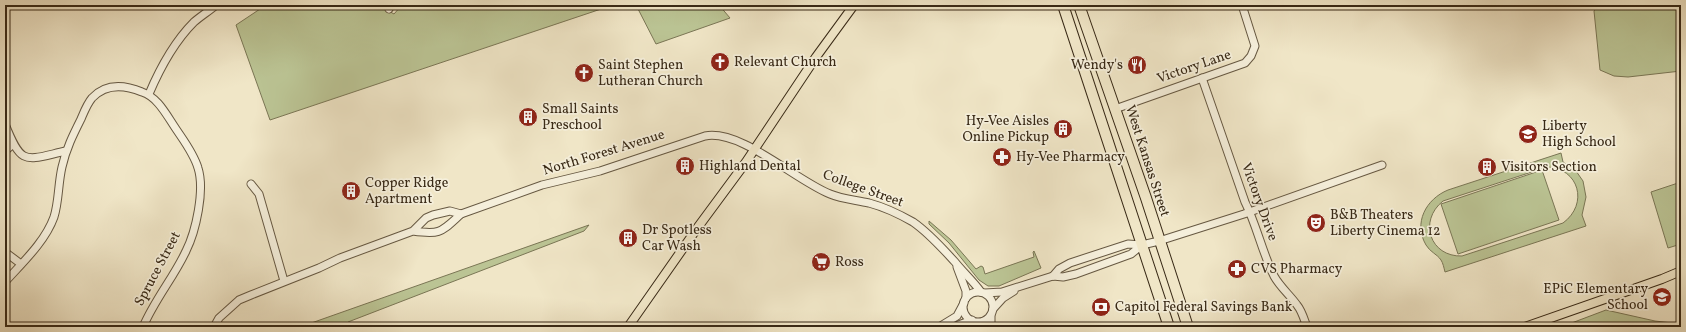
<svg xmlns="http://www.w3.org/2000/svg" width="1686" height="332" font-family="Vollkorn,serif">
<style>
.green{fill:#bbc494;stroke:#7a7655;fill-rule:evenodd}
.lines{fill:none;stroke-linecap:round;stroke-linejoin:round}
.minor-casing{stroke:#665842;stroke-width:9}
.major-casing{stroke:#382916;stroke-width:10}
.highway-casing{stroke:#382916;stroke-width:12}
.minor{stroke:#f5efdb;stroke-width:7}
.major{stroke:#f0e6c7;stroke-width:8}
.highway{stroke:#f0e6c7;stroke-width:10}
.labels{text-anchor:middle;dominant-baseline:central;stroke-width:3.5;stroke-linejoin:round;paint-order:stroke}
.poi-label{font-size:14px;fill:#382916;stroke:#f5efdb;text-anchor:start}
.street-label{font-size:14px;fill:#382916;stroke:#f5efdb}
</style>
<rect width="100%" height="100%" fill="#f0e6c7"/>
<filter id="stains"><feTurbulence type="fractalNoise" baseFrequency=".005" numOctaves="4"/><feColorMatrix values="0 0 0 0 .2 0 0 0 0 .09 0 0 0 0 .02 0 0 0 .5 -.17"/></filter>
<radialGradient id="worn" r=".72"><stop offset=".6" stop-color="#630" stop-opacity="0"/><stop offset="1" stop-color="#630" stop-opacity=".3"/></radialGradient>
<g class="green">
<polygon points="266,5 378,5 394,14 402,5 613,5 270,120 236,25"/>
<polygon points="636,5 719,5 730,18 656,44"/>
<polygon points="1598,5 1681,5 1681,71 1628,77 1614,76 1600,70 1594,11"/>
<path d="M 1561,153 L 1563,162 L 1576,171 L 1583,181 L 1586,197 L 1582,215 L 1586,226 L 1445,272 C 1444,268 1443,263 1441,260 C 1437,254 1430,252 1426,245 C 1413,223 1426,199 1448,190 ZM 1547,167 C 1579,168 1589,204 1563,223 L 1462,256 C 1430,257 1418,221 1443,201 Z"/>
<polygon points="1542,170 1559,220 1458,254 1441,204"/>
<polygon points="1681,182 1681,244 1668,248 1651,192"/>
<polygon points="929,221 951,240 976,269 981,266 983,267 985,274 1034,257 1033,252 1034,251 1041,268 999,286 988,286 979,280 949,243 929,224"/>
<polygon points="589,225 584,231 348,322 349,327 300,327"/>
<polygon points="1606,310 1655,321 1681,324 1681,327 1561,327"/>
</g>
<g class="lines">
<defs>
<g id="minor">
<polyline points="389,9 391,5"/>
<path d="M 1202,78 L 1245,202 C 1257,226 1262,252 1274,276 C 1280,287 1290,295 1297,305 C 1302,311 1304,319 1307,327"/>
<path d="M 149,94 C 160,68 174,42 194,22 C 201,16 209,11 216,5"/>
<polyline points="1115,109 1245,63 1251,56 1255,46 1242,5"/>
<path d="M 5,124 C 22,167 25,160 66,151"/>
<polyline points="5,151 13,144"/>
<polyline points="251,184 259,194 284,281"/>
<path d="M 461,214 L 542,185 L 600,171 L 705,136 C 741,129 795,180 830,194 C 842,199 856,200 869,203 C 884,207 899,214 913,222 C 929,233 942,248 955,262 C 963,272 973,281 981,292"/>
<polyline points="5,252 21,264"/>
<polyline points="957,267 966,291 966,298"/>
<polyline points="1053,276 1059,269 1070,263 1128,244 1142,245 1159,241 1244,214 1382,165"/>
<path d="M 5,282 C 22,263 45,242 54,217 C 59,201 58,184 62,167 C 66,149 73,135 81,119 C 84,112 87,104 92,98 C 106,83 125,85 142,92 C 158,97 167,116 176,129 C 184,141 194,154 198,168 C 205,190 196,231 186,251 C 174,277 155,299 143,327"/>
<circle cx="978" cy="307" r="15"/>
<polyline points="985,293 1002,292 1053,276 1063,277 1076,274 1131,254 1142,245"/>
<polyline points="993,309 1003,298 1014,291"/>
<polyline points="991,315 991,327"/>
<path d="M 214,327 L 219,318 L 239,300 L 251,295 L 319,268 L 340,258 L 413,231 L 426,218 L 433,215 L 450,211 L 461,214 C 441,232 441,235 413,231"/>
<polyline points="939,327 957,316 964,303"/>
<polyline points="953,327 972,320"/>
</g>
<g id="major">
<polyline points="628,327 698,227 746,162 816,57 854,5"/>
<polyline points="1525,327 1662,279 1681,271"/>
</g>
<g id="highway">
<polyline points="1063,5 1169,327"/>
<polyline points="1079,5 1146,198 1188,327"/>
</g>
</defs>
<use href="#minor" class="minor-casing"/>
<use href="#major" class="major-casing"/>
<use href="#highway" class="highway-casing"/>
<use href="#minor" class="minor"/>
<use href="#major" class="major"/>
<use href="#highway" class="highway"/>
</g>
<defs>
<symbol id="church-disc" viewBox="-11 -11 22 22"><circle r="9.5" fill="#8f2418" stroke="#f5efdb"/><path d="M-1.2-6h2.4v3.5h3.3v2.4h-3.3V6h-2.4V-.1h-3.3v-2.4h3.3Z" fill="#fff"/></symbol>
<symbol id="restaurant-disc" viewBox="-11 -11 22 22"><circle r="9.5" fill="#8f2418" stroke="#f5efdb"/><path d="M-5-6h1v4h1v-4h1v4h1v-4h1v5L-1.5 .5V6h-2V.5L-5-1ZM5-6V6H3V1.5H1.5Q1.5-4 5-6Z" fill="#fff"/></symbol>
<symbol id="building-disc" viewBox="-11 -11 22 22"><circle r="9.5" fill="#8f2418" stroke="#f5efdb"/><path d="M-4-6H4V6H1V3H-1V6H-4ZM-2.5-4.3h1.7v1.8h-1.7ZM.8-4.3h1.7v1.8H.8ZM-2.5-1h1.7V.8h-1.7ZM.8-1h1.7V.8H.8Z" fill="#fff"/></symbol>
<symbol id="school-disc" viewBox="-11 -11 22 22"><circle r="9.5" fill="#8f2418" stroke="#f5efdb"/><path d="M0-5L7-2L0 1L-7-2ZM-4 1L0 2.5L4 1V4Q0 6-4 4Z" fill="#fff"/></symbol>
<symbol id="pharmacy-disc" viewBox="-11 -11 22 22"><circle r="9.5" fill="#8f2418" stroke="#f5efdb"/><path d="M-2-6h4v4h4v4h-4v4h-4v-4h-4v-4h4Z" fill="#fff"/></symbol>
<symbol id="theatre-disc" viewBox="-11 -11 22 22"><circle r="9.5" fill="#8f2418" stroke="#f5efdb"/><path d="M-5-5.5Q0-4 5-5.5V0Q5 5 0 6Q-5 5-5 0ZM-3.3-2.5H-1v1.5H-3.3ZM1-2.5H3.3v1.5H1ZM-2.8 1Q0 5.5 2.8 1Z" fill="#fff"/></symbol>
<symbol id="supermarket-disc" viewBox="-11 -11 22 22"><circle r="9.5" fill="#8f2418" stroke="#f5efdb"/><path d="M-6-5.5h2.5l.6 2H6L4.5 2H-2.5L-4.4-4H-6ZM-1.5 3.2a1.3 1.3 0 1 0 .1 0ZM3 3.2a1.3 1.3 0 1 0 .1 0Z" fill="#fff"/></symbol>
<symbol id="bank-disc" viewBox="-11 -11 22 22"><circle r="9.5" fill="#8f2418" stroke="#f5efdb"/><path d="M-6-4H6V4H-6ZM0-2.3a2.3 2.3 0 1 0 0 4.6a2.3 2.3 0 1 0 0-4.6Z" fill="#fff"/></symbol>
</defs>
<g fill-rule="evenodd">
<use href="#church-disc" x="709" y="51" width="22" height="22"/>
<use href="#restaurant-disc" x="1126" y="54" width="22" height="22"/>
<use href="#church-disc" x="573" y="62" width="22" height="22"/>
<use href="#building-disc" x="517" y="106" width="22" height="22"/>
<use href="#building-disc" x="1052" y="118" width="22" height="22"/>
<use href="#school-disc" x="1517" y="123" width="22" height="22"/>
<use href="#pharmacy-disc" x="991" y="146" width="22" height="22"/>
<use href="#building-disc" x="674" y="155" width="22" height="22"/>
<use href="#building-disc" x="1476" y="156" width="22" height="22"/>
<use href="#building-disc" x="340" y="180" width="22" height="22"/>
<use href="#theatre-disc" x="1305" y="212" width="22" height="22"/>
<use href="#building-disc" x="617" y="227" width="22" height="22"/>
<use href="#supermarket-disc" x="810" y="251" width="22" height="22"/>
<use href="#pharmacy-disc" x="1226" y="258" width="22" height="22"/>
<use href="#school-disc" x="1651" y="286" width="22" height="22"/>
<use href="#bank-disc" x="1090" y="296" width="22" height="22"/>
</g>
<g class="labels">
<g class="poi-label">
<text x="734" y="62">Relevant Church</text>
<text x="598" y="65">Saint Stephen<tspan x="598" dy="16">Lutheran Church</tspan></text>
<text x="1123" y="65" text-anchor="end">Wendy's</text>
<text x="542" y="109">Small Saints<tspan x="542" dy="16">Preschool</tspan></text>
<text x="1049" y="121" text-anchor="end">Hy-Vee Aisles<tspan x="1049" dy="16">Online Pickup</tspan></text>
<text x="1542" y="126">Liberty<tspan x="1542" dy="16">High School</tspan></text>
<text x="1016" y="157">Hy-Vee Pharmacy</text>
<text x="699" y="166">Highland Dental</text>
<text x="1501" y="167">Visitors Section</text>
<text x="365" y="183">Copper Ridge<tspan x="365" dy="16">Apartment</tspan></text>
<text x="1330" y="215">B&amp;B Theaters<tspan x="1330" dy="16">Liberty Cinema 12</tspan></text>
<text x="642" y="230">Dr Spotless<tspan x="642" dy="16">Car Wash</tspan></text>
<text x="835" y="262">Ross</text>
<text x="1251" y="269">CVS Pharmacy</text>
<text x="1648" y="289" text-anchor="end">EPiC Elementary<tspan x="1648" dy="16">School</tspan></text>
<text x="1115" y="307">Capitol Federal Savings Bank</text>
</g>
<g class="street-label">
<text transform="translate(1194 67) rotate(-19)">Victory Lane</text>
<text transform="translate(604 153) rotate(-17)">North Forest Avenue</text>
<text transform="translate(1147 161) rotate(72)">West Kansas Street</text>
<text transform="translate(863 189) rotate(20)">College Street</text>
<text transform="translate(1259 202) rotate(70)">Victory Drive</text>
<text transform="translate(158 269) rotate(-62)">Spruce Street</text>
</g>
</g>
<rect width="1686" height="332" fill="none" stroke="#f0e6c7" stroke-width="20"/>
<rect x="6" y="6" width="1674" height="320" fill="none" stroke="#382916" stroke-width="2"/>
<rect x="10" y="10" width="1666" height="312" fill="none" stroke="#382916"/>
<rect width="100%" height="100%" filter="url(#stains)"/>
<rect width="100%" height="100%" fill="url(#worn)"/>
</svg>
